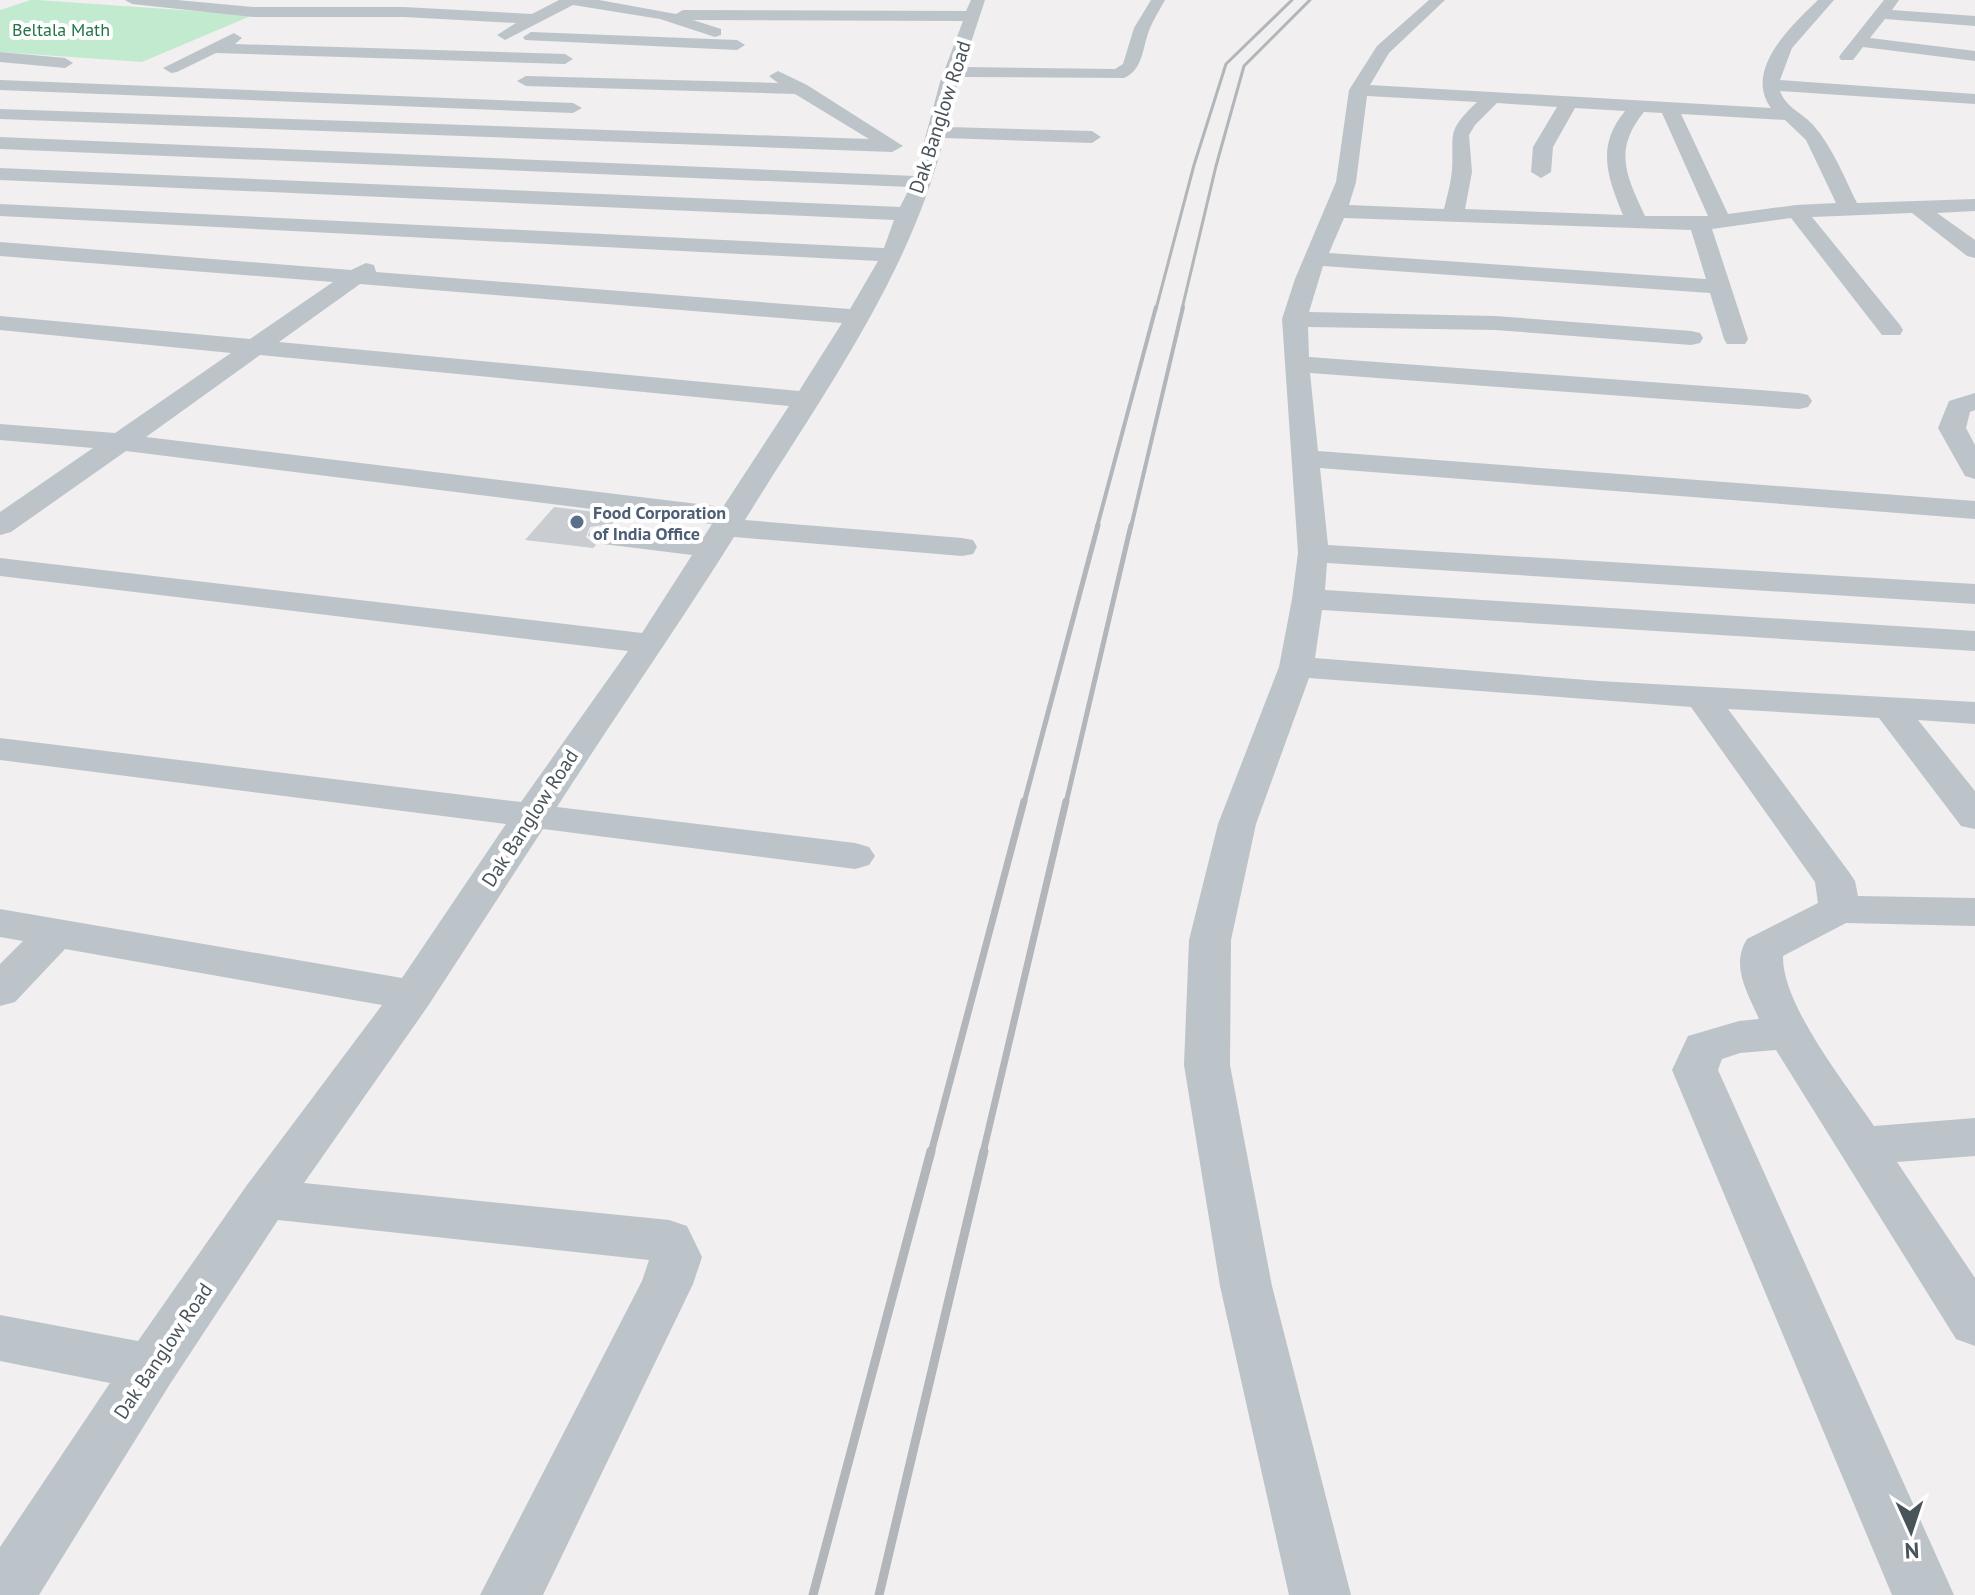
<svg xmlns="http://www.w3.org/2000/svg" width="1975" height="1595" font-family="'PT Sans',sans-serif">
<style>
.green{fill:#c2eacf}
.building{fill:#c9ccd1}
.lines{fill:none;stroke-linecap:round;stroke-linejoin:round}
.minor{fill:#bcc4ca;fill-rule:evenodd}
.rail-far4{stroke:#b2b5b9;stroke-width:3}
.rail-far3{stroke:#b2b5b9;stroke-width:4}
.rail-far2{stroke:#b2b5b9;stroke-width:5}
.rail-far1{stroke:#b2b5b9;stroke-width:7}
.rail{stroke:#b2b5b9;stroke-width:9}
.service-dot{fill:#5c6f8a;stroke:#fff;stroke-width:3}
.labels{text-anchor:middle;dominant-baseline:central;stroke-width:8;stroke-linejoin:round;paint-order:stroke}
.far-park-label{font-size:18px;fill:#217446;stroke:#fff}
.far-service-label{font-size:18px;font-weight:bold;fill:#4e5e75;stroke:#fff;text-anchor:start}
.street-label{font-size:20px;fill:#49535a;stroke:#fff}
</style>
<rect width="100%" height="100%" fill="#f1efef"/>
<polygon class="green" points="31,0 37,0 253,15 142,62 0,52 0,10"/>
<polygon class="building" points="554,507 619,515 612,524 590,527 586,537 596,545 593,548 525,540"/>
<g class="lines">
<g class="minor">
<path d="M 125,0 L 177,0 L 253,7 L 404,7 L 532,14 L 559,0 L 599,0 L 676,14 L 683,10 L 966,11 L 971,0 L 985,0 L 963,67 L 1115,69 L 1123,64 L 1134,28 L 1151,0 L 1165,0 C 1160,9 1154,19 1150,28 C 1142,47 1144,69 1124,78 L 959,77 L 947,127 L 1092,131 L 1101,137 L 1092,143 L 944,138 C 909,278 820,398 745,520 L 962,538 L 973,540 L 977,547 L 973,554 L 962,556 L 734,537 C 677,628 615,716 557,807 L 855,843 L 869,847 L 875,856 L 869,865 L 855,869 L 543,829 L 428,1006 L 304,1183 L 669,1220 L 687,1226 L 702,1257 L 693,1284 L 543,1595 L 480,1595 L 642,1281 L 649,1260 L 278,1220 L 170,1384 L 39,1595 L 0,1595 L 0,1547 L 110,1383 L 0,1361 L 0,1315 L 138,1341 L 247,1185 L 382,1005 L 65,949 L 15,1002 L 0,1006 L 0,964 L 23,941 L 0,937 L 0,909 L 402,978 L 506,824 L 0,760 L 0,738 L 521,802 L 628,651 L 0,576 L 0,558 L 642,633 L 692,555 L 603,544 L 592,541 L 588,535 L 592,529 L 603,526 L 703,538 L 712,524 L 126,451 L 11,532 L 0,535 L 0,512 L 93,448 L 0,440 L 0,424 L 115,433 L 231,353 L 0,330 L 0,316 L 250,339 L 333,282 L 0,256 L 0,242 L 351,270 L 366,263 L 374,265 L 376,272 L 850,309 L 878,261 L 0,216 L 0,204 L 884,248 L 894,220 L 0,180 L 0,168 L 900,207 L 910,187 L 0,149 L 0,137 L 915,176 L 940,82 L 963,21 L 693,20 L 721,29 L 721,35 L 715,37 L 660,19 L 573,5 L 505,40 L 497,35 L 516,23 L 404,17 L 253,17 L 132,4 ZM 360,284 L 842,323 L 799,391 L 279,342 ZM 260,355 L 789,406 L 723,507 L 146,437 Z"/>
<path d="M 1429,0 L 1445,0 L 1389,53 L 1370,85 L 1771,108 C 1743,70 1792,25 1818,0 L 1834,0 L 1792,48 L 1780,80 L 1975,94 L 1975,104 L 1780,91 C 1787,109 1802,112 1814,126 C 1833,148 1844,177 1857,203 L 1975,199 L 1975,211 L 1937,213 L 1975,240 L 1975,258 L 1967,256 L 1912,213 L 1812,217 L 1900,325 L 1903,330 L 1900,335 L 1882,335 L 1791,218 L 1712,229 L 1748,339 L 1745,344 L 1727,344 L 1724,339 L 1710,293 L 1323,266 L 1309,312 L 1495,316 L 1691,331 L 1700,333 L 1703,338 L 1700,343 L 1691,345 L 1495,330 L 1308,327 L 1309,357 L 1799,393 L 1808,395 L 1812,401 L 1808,407 L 1799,409 L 1310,373 L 1318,451 L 1975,501 L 1975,519 L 1320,468 L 1328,545 L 1975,584 L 1975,604 L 1327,563 L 1325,590 L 1975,631 L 1975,651 L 1322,610 L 1315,658 L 1599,681 L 1975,702 L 1975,724 L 1918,720 L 1975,791 L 1975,829 L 1961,826 L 1879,718 L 1728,709 L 1849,872 L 1855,881 L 1858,896 L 1975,898 L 1975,926 L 1846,923 L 1783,956 C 1782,1005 1846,1084 1874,1126 L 1975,1118 L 1975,1156 L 1897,1162 L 1975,1278 L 1975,1346 L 1956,1339 L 1776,1050 L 1740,1053 L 1722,1059 L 1718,1070 L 1954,1595 L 1892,1595 L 1672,1070 L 1688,1036 L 1739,1021 L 1759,1019 C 1748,993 1730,966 1747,939 L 1818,903 L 1815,882 L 1691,707 L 1309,678 L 1256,824 L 1231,940 L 1230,1065 L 1272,1286 L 1351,1595 L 1289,1595 L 1220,1286 L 1184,1065 L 1189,940 L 1218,824 L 1279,667 L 1292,599 L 1298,553 L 1282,319 L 1295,279 L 1336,182 L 1349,90 L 1377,46 ZM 1367,96 L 1477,102 C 1446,132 1454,131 1452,170 C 1451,183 1447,196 1444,209 L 1349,205 L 1356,182 ZM 1497,103 L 1557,107 L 1533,147 L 1531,172 L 1541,178 L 1551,172 L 1553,147 L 1575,108 L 1625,111 C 1596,146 1607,176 1623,215 L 1465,209 L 1472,172 L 1469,135 L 1475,125 ZM 1644,112 L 1662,113 L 1708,216 L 1645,216 C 1626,175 1613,150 1644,112 ZM 1681,114 L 1785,120 L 1806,140 L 1836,203 L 1796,205 L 1728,214 ZM 1344,218 L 1691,230 L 1706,279 L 1329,253 Z"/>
<polygon points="1884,0 1899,0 1892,10 1975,16 1975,26 1885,19 1870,38 1975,51 1975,61 1863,47 1853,60 1841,60 1839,57 1841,54"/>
<polygon points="531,32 737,40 745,45 737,50 525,40 523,37"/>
<polygon points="234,33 242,38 235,44 565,54 573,59 565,64 216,53 177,72 171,73 163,68"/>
<polygon points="0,52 65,58 73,63 65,68 0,62"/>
<polygon points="778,71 807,85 903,146 892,152 0,119 0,109 869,139 795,94 526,86 517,81 526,76 778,83 769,76"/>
<polygon points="0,80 573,103 582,108 573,113 0,90"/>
<polygon points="1975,393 1975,410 1970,412 1966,428 1975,445 1975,479 1965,476 1938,428 1949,401"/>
</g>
<g class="rail-far4">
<polyline points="1156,309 1194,165 1226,64 1292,0"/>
<polyline points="1182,309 1216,166 1244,66 1310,0"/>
</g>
<g class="rail-far3">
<polyline points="1097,527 1156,307"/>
<polyline points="1131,527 1183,307"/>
</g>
<g class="rail-far2">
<polyline points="1024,803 1098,525"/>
<polyline points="1066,803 1131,525"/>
</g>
<g class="rail-far1">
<polyline points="931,1153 1024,801"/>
<polyline points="983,1153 1066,801"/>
</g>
<g class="rail">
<polyline points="813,1595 931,1151"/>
<polyline points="879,1595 984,1151"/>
</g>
</g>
<circle class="service-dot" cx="577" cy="522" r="8"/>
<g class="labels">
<g class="far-park-label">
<text x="61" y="29">Beltala Math</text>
</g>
<g class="far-service-label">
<text x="593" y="512">Food Corporation<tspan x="593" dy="21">of India Office</tspan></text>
</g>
<g class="street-label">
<text transform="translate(940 117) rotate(-72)">Dak Banglow Road</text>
<text transform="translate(530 818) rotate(-57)">Dak Banglow Road</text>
<text transform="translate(163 1351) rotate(-56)">Dak Banglow Road</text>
</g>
</g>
<g transform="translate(1911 1531) rotate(177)" stroke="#ffffff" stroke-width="6" paint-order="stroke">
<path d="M0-6L14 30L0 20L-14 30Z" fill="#49535a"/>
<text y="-12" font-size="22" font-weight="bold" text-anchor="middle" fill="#49535a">N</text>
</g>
</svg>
